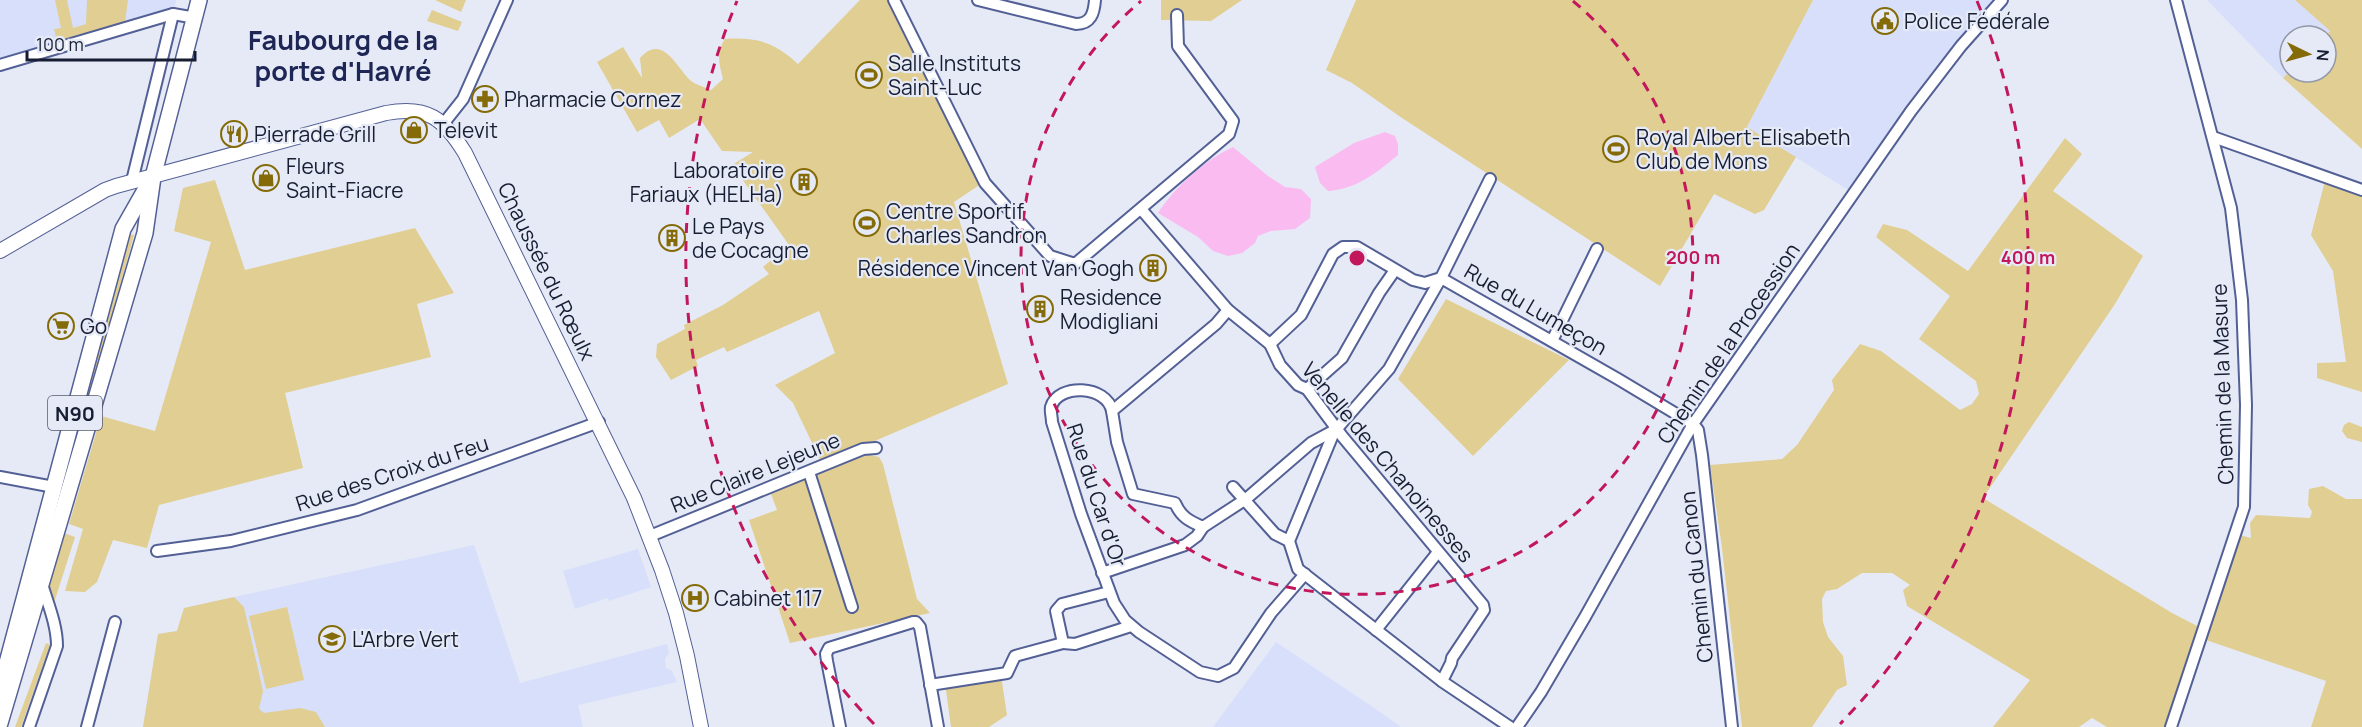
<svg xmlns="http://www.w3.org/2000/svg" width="2362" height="727" font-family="Manrope,sans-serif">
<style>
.built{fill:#d7dffb}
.green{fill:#e1ce92}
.water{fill:#fabcf0}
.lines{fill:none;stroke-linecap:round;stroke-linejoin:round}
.street-casing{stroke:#536095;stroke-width:14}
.secondary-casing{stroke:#536095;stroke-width:16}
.primary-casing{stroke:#536095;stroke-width:18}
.street{stroke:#fff;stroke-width:10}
.secondary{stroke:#fff;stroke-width:14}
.primary{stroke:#fff;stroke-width:15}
.ring{fill:none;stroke:#c2185b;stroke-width:3;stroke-dasharray:10 8}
.labels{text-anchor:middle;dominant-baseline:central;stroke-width:4.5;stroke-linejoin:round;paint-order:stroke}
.shield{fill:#e6eaf6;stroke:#555a6e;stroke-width:1.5}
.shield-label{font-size:20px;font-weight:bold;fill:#171d33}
.poi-label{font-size:21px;fill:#171d33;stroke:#e6eaf6;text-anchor:start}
.street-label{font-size:21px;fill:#171d33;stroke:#e6eaf6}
.district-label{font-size:27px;font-weight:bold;fill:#1d2655;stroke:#e6eaf6}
.centre{fill:#c2185b;stroke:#e6eaf6;stroke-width:3}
.ring-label{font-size:18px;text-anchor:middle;font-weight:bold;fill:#c2185b;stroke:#e6eaf6;stroke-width:4.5;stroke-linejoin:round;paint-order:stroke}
</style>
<rect width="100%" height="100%" fill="#e6eaf6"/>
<g class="built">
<polygon points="0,0 176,0 173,14 0,65"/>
<polygon points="1813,0 2002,0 1853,193 1747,127"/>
<polygon points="2207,0 2295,0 2330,31 2325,36 2290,36 2290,71 2283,78"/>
<polygon points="474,545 520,683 667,644 669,653 665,659 666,668 672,671 677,682 578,705 583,727 143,727 158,634 177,631 184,608"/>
<polygon points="638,549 651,587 609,601 607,598 575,609 563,571"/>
<polygon points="1276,642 1380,712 1401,727 1213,727"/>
</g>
<g class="green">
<polygon points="55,0 67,0 73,28 86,24 87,0 128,0 125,22 57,41 54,29 61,28"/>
<polygon points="435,0 466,0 461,12"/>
<path d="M 860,0 L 897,0 L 990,178 L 954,202 L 1008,384 L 870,443 L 863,449 L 823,466 L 793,403 L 775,385 L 835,353 L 819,311 L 727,352 L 724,347 L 696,360 L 698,366 L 671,380 L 656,357 L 657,344 L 685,329 L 684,325 L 723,305 L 769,274 L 763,267 L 789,245 L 732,165 L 753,152 L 722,151 L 700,119 L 669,138 L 659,120 L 637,132 L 597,62 L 623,47 L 642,78 L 640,58 C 662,33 676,66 690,80 C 695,85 705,87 711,90 L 723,79 C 719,64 716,52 725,39 C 757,37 774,42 798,64 Z"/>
<polygon points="1161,0 1242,0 1211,21 1161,20"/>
<polygon points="1356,0 1813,0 1747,127 1796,157 1764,210 1755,214 1714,194 1660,286 1402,118 1352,83 1326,70"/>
<polygon points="2295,0 2362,0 2362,149 2283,78 2290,71 2326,72 2325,36 2330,31"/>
<polygon points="432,10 462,22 458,31 427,21"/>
<polygon points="2065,138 2082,154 2053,191 2143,256 2115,304 1983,498 2172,613 2203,629 2236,534 2251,538 2250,523 2256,515 2310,518 2312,512 2308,505 2309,489 2323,486 2346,499 2362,499 2362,727 2311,727 2326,681 2200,638 2171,727 2107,727 2092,718 2079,727 1993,727 2030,680 1907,606 1903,590 1910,585 1892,573 1862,573 1837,589 1826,591 1822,599 1823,622 1828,637 1843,656 1847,685 1837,690 1812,727 1742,727 1722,548 1710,465 1782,459 1797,445 1834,390 1832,380 1860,344 1881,351 1960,410 1972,404 1979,394 1976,381 1919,339 1950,296 1876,237 1883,224 1907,230 1968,271"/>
<polygon points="2326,177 2362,190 2362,392 2317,378 2317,363 2346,362 2333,271 2311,235"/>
<polygon points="215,180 245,270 415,228 454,293 417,304 431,357 285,393 303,468 159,505 147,548 113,540 97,582 85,592 65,591 83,529 69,524 101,416 155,431 211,242 174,231 183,188"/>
<polygon points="128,234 134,235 57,518 51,516"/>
<polygon points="1446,299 1569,360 1473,456 1398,379"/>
<polygon points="2349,422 2362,427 2362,442 2347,438 2342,431 2344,425"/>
<polygon points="865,454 879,457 883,464 917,599 930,613 790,643 749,520 777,510 771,494"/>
<polygon points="64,533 75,537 54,603 46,584"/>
<polygon points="234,597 244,607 263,691 259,709 264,713 300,708 316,712 325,727 143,727 158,634 177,631 184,608"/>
<polygon points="287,607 304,680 266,689 249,616"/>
<polygon points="46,643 50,645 21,727 15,727"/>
<polygon points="1000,669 1007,715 989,727 951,727 945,683"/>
</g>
<g class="water">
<path d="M 1385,132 L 1395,136 L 1398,144 L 1398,155 C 1376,173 1357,189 1328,191 L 1320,183 L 1315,167 L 1354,143 Z"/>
<path d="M 1233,147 L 1268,176 L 1285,187 L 1301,189 L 1311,199 L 1310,218 L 1295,229 L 1271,231 L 1258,236 L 1255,243 L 1242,253 L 1228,256 L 1213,251 L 1198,237 L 1158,213 C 1174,188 1206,159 1233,147 Z"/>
</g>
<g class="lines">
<defs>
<g id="street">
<polyline points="894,0 985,183 1050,256 1075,264 1229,134 1233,121 1178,46 1177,15"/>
<path d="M 978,0 L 1076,24 C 1091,24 1094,13 1095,0"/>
<polyline points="0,65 166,16 173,14 196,18"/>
<polyline points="444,123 463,99 507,0"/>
<polyline points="2213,137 2362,190"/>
<polyline points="132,181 173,14"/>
<polyline points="1141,209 1228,310 1270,344 1280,365 1298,385 1307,389 1342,436 1483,605 1484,610 1452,658 1451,663 1442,681"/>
<path d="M 1228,310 L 1216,324 L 1112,411 L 1117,442 L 1133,494 L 1175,503 C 1181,517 1189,521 1203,527 L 1246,499 L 1311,443 L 1337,429"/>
<polyline points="1552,341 1597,249"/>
<polyline points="1270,344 1301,315 1333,254 1343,247 1357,247 1413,280 1425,283 1441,278 1490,179"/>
<polyline points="1307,389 1342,358 1379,293 1395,270"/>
<path d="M 1112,411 C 1107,385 1058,383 1051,407 C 1050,411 1052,417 1052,422 L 1081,514 L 1114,603 L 1125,620 L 1139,632 L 1200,672 L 1218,676 L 1234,668 L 1271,613 L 1305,574"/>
<polyline points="809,472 852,607"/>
<polyline points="0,477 54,487"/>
<polyline points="1233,487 1275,534 1289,541"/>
<polyline points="650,536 863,449 876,448"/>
<polyline points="157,551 231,541 357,510 599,422"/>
<polyline points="1102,573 1185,545 1197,536 1203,527"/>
<polyline points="1109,592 1062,604 1056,611 1063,643 1075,644 1131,626"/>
<polyline points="1376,630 1438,552"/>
<polyline points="930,685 1007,673 1015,656 1063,643"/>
<path d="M 29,727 L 57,646 C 57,625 48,604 42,584"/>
<polyline points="87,727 115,622"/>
<polyline points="840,727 827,661 826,654 829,648 913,622 916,622 920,627 938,727"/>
<polyline points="1510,727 1443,682 1298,569 1289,541 1334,432 1389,369 1441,278 1618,379 1693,424 1698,430 1702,455 1732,727"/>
<polyline points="1517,727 1541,692 1585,617 1693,424 1911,111 1961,46 2002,0"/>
<polyline points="2171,727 2244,507 2246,405 2242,300 2231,208 2176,0"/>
</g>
<path id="secondary" d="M 0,251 L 105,190 L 116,186 L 386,113 C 428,105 444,119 465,153 L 634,498 L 662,570 L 676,613 L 687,656 L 701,727"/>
<g id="primary">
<polyline points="0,689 123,229 148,185"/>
<polyline points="0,723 145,233 153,177 199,0"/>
</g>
</defs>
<use href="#street" class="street-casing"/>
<use href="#secondary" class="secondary-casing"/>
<use href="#primary" class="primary-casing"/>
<use href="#street" class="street"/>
<use href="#secondary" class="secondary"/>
<use href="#primary" class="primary"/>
</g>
<g class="ring">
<path d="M1573 1A336 336 0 1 1 1141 1"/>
<path d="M874 724A671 671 0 0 1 737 1M1977 1A671 671 0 0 1 1840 724"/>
</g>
<defs>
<symbol id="civic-ring" viewBox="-11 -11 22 22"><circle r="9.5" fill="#e6eaf6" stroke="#856b07" stroke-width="1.5"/><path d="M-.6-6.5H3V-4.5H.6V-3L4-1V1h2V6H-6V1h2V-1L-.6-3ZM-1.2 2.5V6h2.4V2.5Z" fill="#856b07"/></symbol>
<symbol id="stadium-ring" viewBox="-11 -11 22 22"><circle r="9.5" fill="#e6eaf6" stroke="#856b07" stroke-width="1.5"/><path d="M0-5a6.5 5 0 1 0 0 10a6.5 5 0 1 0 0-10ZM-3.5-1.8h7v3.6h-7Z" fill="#856b07"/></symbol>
<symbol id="pharmacy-ring" viewBox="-11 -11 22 22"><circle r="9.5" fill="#e6eaf6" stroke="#856b07" stroke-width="1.5"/><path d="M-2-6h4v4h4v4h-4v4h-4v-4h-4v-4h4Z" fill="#856b07"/></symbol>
<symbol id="shop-ring" viewBox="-11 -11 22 22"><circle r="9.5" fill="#e6eaf6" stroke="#856b07" stroke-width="1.5"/><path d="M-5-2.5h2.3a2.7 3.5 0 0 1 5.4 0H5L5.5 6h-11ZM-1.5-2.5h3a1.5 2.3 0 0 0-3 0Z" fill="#856b07"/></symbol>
<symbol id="restaurant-ring" viewBox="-11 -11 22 22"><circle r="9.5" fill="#e6eaf6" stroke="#856b07" stroke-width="1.5"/><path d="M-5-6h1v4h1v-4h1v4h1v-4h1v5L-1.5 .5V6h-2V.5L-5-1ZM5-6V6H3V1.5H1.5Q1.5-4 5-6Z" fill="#856b07"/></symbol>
<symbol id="building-ring" viewBox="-11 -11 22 22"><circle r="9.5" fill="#e6eaf6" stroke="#856b07" stroke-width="1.5"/><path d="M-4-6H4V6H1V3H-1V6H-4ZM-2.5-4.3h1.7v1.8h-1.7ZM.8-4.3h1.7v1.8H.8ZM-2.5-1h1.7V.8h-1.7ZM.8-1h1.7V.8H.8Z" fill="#856b07"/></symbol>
<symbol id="supermarket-ring" viewBox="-11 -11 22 22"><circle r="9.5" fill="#e6eaf6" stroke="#856b07" stroke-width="1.5"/><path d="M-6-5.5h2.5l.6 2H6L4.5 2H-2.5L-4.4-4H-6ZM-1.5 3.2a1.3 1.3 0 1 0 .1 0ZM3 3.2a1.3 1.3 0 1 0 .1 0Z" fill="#856b07"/></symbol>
<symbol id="hospital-ring" viewBox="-11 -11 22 22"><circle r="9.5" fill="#e6eaf6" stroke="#856b07" stroke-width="1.5"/><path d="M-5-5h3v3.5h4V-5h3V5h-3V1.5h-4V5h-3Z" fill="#856b07"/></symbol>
<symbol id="school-ring" viewBox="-11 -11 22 22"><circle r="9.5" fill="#e6eaf6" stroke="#856b07" stroke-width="1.5"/><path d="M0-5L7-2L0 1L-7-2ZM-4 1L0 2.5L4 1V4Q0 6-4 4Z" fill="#856b07"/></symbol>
</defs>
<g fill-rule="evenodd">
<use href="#civic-ring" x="1870" y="6" width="30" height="30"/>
<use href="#stadium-ring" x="854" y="60" width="30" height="30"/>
<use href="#pharmacy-ring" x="470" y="84" width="30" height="30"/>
<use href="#shop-ring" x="399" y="115" width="30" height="30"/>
<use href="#restaurant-ring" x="219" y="119" width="30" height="30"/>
<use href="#stadium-ring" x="1601" y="134" width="30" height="30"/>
<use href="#shop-ring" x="251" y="163" width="30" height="30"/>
<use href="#building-ring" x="789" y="167" width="30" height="30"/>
<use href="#stadium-ring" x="852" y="208" width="30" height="30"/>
<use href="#building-ring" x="657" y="223" width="30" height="30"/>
<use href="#building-ring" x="1138" y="253" width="30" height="30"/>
<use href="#building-ring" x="1025" y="294" width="30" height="30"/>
<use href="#supermarket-ring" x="46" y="311" width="30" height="30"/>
<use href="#hospital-ring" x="680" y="583" width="30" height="30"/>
<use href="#school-ring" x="317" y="624" width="30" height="30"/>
</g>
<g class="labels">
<rect class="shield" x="48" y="396" width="54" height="34" rx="4.5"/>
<g class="shield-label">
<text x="75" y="413">N90</text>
</g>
<g class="poi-label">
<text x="1904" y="21">Police Fédérale</text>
<text x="888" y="63">Salle Instituts<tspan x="888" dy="24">Saint-Luc</tspan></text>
<text x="504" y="99">Pharmacie Cornez</text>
<text x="434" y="130">Televit</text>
<text x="254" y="134">Pierrade Grill</text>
<text x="1636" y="137">Royal Albert-Elisabeth<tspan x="1636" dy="24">Club de Mons</tspan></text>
<text x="286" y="166">Fleurs<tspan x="286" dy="24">Saint-Fiacre</tspan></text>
<text x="784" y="170" text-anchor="end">Laboratoire<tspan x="784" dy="24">Fariaux (HELHa)</tspan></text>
<text x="886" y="211">Centre Sportif<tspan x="886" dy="24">Charles Sandron</tspan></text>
<text x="692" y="226">Le Pays<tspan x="692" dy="24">de Cocagne</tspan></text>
<text x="1134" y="268" text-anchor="end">Résidence Vincent Van Gogh</text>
<text x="1060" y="297">Residence<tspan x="1060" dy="24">Modigliani</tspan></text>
<text x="80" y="326">Go</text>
<text x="714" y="598">Cabinet 117</text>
<text x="352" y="639">L'Arbre Vert</text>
</g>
<g class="street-label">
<text transform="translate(547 271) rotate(64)">Chaussée du Rœulx</text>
<text transform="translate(1536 309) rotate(30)">Rue du Lumeçon</text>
<text transform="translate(1728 343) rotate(-56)">Chemin de la Procession</text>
<text transform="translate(2222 384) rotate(-92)">Chemin de la Masure</text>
<text transform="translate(1388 462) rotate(50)">Venelle des Chanoinesses</text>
<text transform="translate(755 472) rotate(-22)">Rue Claire Lejeune</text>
<text transform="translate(392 473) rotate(-18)">Rue des Croix du Feu</text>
<text transform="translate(1097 495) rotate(72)">Rue du Car d'Or</text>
<text transform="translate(1696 577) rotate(-96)">Chemin du Canon</text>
</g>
<g class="district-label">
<text x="343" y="39">Faubourg de la<tspan x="343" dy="31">porte d'Havré</tspan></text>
</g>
</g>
<circle cx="1357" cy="258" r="9" class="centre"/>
<g class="ring-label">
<text x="1693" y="264">200 m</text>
<text x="2028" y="264">400 m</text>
</g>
<g transform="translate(2308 54) rotate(95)"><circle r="28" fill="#e6eaf6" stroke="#9398a8" stroke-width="1.5"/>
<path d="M0-4.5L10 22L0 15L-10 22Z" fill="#856b07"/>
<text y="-9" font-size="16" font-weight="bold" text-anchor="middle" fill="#171d33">N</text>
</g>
<path d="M27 51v9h168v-9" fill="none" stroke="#171d33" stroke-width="3"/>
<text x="36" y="51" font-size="18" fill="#171d33" stroke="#e6eaf6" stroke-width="4.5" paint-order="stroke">100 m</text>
</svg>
